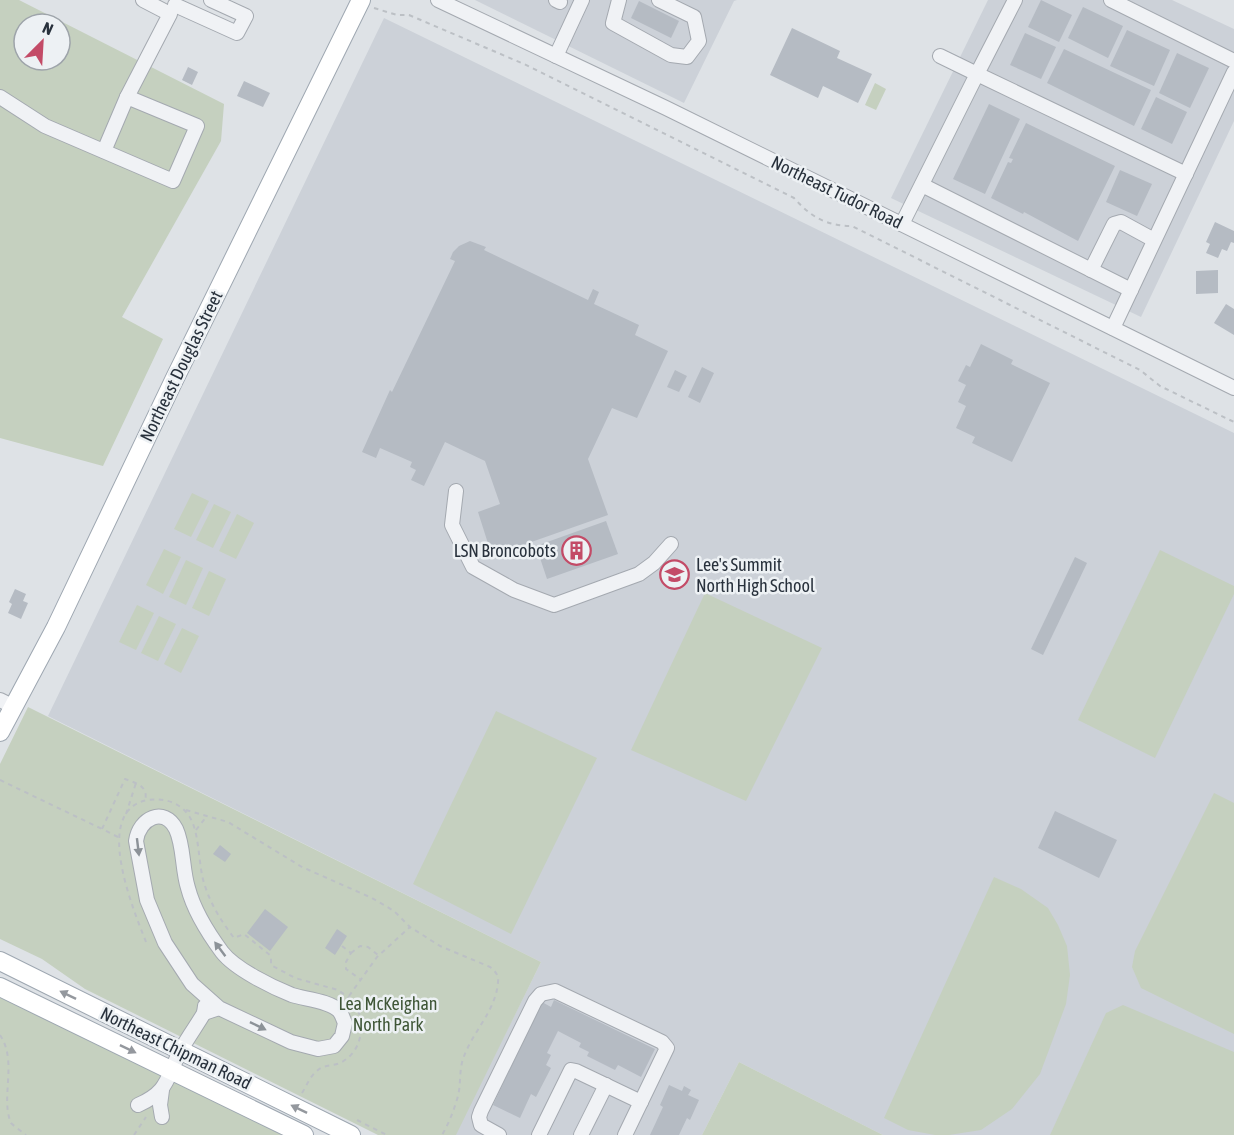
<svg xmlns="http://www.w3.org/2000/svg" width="1234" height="1135" font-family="'Asap Condensed',sans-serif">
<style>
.built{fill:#ccd1d8}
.green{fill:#c5d0bf;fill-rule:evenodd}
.building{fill:#b5bbc3}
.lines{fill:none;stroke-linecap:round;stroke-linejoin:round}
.minor-casing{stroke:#a4a9b0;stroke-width:16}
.major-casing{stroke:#9ea7b1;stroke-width:20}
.path{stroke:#bcc0c5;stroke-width:2;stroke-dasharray:4.5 4.5;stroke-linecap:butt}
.minor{stroke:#f0f2f5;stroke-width:14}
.major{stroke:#fff;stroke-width:18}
.oneway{fill:#8c9298}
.oneway2{fill:#94989e}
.labels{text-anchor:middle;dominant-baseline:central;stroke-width:5;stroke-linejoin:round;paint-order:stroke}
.street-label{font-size:18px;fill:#28313c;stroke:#edf1f4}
.poi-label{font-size:18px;fill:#28313c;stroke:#edf1f4;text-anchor:end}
.park-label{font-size:18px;fill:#3f5637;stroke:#edf1f4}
</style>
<rect width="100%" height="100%" fill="#dee2e6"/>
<g class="built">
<polygon points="475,0 737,0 734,1 684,103"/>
<polygon points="988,0 1172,0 1234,29 1234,121 1141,317 891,198"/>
<polygon points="384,18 1234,433 1234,1135 883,1135 739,1062 702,1135 455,1135 541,962 48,716"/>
</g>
<g class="green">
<path d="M 0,0 L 19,0 L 224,104 L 221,141 L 122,317 L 163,339 L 103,466 L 0,438 ZM 24,24 L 60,24 L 60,60 L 24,60 Z"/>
<polygon points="875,83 886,89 876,110 865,105"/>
<polygon points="192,493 209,501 191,537 174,529"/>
<polygon points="214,504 231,512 213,548 196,540"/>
<polygon points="237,514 254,523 236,559 219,551"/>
<polygon points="164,549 181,557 163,594 146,585"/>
<polygon points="1160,550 1234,586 1234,594 1155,758 1078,720"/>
<polygon points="186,560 203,568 186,605 169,597"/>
<polygon points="209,571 226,579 209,616 192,608"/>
<polygon points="705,593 822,648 746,801 631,750"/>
<polygon points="137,605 154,613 136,650 119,642"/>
<polygon points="159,616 176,624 158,661 141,653"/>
<polygon points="182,628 199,636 181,673 164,664"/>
<polygon points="28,707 541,962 456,1135 378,1135 85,989 42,959 0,939 0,764"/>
<polygon points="496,711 597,758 511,934 413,884"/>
<polygon points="1214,793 1234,803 1234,1034 1141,988 1132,967 1135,951"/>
<polygon points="994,877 1021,889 1048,908 1058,925 1067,946 1070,975 1066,1004 1040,1074 1012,1109 981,1130 949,1135 935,1135 908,1130 884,1118"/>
<polygon points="0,995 287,1135 0,1135"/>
<polygon points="1123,1005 1234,1052 1234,1135 1050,1135 1106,1013"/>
<polygon points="739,1062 883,1135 702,1135"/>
</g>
<g class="building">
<polygon points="1041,0 1072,15 1059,42 1028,27"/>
<polygon points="639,1 679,21 671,38 631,18"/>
<polygon points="1083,7 1123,26 1108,58 1068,38"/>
<polygon points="792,28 840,51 837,58 872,74 858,103 823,86 818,98 770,75"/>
<polygon points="1127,30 1170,50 1154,86 1110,66"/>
<polygon points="1025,33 1056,47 1041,79 1010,65"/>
<polygon points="1064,49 1151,90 1134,126 1047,83"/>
<polygon points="1177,53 1209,68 1190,108 1159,93"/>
<polygon points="188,67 198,72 192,85 182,80"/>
<polygon points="244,81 270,93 263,107 237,96"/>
<polygon points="1156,97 1187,112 1172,144 1141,129"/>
<polygon points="989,104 1020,119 985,194 953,179"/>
<polygon points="1026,123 1115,166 1078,241 1024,212 1023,214 991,198 1008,162 1011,163 1013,159 1009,158"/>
<polygon points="1120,170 1152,184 1137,216 1106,202"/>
<polygon points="1215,222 1234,231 1234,243 1231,242 1227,251 1222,249 1218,258 1206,253 1210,244 1206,242"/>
<polygon points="470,241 486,247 484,250 588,300 593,289 599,292 594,304 639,325 635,335 668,351 637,418 612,408 588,459 608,515 492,556 478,512 500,504 485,461 445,442 424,486 411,480 416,470 410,467 412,462 380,448 376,458 362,452 390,390 392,392 455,261 450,259 453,252 459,246"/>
<polygon points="1218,270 1218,293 1196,294 1196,271"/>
<polygon points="1226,304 1234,309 1234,335 1214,323"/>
<polygon points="981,344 1013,360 1011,364 1050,383 1012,462 972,443 975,437 956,428 966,406 958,402 966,385 958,381 966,365 970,367"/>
<polygon points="702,367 714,373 700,403 688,397"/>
<polygon points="675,370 687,376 679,392 667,387"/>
<polygon points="606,521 618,554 547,579 536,546"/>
<polygon points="1075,557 1087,563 1043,655 1031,649"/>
<polygon points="15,589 26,594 23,601 28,603 21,619 8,613 12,604 9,602"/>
<polygon points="1055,811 1117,840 1099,878 1038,848"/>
<polygon points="220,845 231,854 225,862 213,854"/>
<polygon points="265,909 288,927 270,951 247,933"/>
<polygon points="337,929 347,936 335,955 325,948"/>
<polygon points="554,1000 655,1049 641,1077 618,1065 615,1070 587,1056 589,1052 579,1047 581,1043 558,1031 547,1053 551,1055 546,1065 551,1068 536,1097 531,1094 520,1118 493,1105 542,1002 551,1007"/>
<polygon points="669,1085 682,1091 684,1086 691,1090 688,1095 699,1100 690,1120 687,1118 679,1135 650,1135 663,1107 660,1105"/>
</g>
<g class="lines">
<defs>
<g id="minor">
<polyline points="438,0 666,108 1234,388"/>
<polyline points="556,0 560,2"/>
<polyline points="619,0 613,23 671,55 687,57 699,41 694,17 659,0"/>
<polyline points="1015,0 977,74 1186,174"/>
<polyline points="1111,0 1234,61"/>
<polyline points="175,5 237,33 246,16 211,0"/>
<polyline points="556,56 582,0"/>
<polyline points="0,97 45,126 173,181 197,126 127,97 170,14 143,0"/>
<polyline points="104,151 127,97"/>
<polyline points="922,185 1131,290"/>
<polyline points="902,224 977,74 940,56"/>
<polyline points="1091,270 1114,224 1121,222 1154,240"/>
<polyline points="1113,328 1234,72"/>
<polyline points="456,491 452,525 473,567 514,590 554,605 639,574 654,563 671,544"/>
<polyline points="0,700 12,706"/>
<path d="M 204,1013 L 219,1008 L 291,1042 L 318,1049 L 334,1046 L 342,1036 L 345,1023 C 343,1019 342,1014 339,1011 C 331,1001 304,999 292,995 C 272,987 235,969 222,952 C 208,933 194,911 188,888 C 182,869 184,846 176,829 C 164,806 139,818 136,841 L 147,900 L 165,943 L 192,984 L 219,1008"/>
<path d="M 138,1105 C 170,1091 166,1077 181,1050 C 188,1037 197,1025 204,1013 L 205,1006"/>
<polyline points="162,1117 160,1105 162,1090"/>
<polyline points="499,1135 481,1125 479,1117 481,1111 535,1001 541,994 555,991 662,1042 667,1048 625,1135"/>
<polyline points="539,1135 571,1070 576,1071 641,1102"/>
<polyline points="581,1135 606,1085"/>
</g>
<g id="major">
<polyline points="0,732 56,627 175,378 361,0"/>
<polyline points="0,961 351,1135"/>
<polyline points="0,987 304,1135"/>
</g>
</defs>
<use href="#minor" class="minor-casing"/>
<use href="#major" class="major-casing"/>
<g class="path">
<path d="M 374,8 L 397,15 L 409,15 L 524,64 L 794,198 C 811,217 826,226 852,226 L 1140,370 L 1160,386 L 1234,422"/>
<polyline points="0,780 102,829"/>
<path d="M 186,810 L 228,822 L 302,867 L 372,898 L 394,911 L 410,927 L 440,946 L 490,967 C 495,971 499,975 498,982 C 496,1011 472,1032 463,1059 C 459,1071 461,1084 458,1096 C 454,1110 449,1123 442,1135"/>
<polyline points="126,814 136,783"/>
<polyline points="196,830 207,816"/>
<path d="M 118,837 L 102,829 L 125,779 C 136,783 149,786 145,801"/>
<path d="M 146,942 C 134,911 91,810 148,800 C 162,798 176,801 186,812 C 201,828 197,864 205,886 C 211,905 222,922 234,938 L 244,934 L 271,956 L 271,965 L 295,978 L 338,990 L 355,1002 C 365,1023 364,1051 340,1063 C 333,1066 323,1065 318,1070 C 310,1076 307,1085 302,1093"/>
<polyline points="342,946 351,953 346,962 346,969 360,979"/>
<polyline points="351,953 360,946 368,947 378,955"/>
<polyline points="349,996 377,957 410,927"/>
<path d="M 0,1035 C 18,1062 0,1097 11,1123 C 15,1127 21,1131 26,1135"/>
<polyline points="357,1120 387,1135"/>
<polyline points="134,1135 146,1117"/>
</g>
<use href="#minor" class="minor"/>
<use href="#major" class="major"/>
</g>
<defs><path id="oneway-solid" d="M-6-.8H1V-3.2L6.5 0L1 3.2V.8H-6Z" transform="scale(1.5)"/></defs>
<g class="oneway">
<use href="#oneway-solid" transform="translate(138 847) rotate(83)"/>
<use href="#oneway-solid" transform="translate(220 949) rotate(-127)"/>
<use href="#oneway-solid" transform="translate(258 1026) rotate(26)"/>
</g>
<g class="oneway2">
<use href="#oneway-solid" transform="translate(68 995) rotate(-154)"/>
<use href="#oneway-solid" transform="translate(128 1049) rotate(26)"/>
<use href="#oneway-solid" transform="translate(299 1109) rotate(-154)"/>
</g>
<defs>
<symbol id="building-ring" viewBox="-11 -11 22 22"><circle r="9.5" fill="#edf1f4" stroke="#c34b67" stroke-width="1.5"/><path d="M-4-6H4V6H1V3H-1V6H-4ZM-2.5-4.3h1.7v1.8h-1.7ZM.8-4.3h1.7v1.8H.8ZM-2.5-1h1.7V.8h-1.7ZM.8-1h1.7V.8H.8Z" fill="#c34b67"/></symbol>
<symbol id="school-ring" viewBox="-11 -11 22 22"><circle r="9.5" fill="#edf1f4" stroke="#c34b67" stroke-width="1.5"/><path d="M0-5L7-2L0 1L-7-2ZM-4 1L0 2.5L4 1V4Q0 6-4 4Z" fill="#c34b67"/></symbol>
</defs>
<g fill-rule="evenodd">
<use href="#building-ring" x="560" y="534" width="33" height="33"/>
<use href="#school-ring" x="658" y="558" width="33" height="33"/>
</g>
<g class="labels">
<g class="street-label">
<text transform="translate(837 192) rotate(26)">Northeast Tudor Road</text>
<text transform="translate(181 366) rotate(-64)">Northeast Douglas Street</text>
<text transform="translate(176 1048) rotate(26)">Northeast Chipman Road</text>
</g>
<g class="poi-label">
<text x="556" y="550">LSN Broncobots</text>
<text x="696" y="564" text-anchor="start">Lee's Summit<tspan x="696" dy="21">North High School</tspan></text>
</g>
<g class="park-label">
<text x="388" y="1003">Lea McKeighan<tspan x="388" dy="21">North Park</tspan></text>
</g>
</g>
<g transform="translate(42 42) rotate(24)"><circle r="28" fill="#edf1f4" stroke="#9ea4aa" stroke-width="1.5"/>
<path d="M0-4.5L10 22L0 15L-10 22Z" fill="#c34b67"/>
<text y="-9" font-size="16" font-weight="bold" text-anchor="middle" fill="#28313c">N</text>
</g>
</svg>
